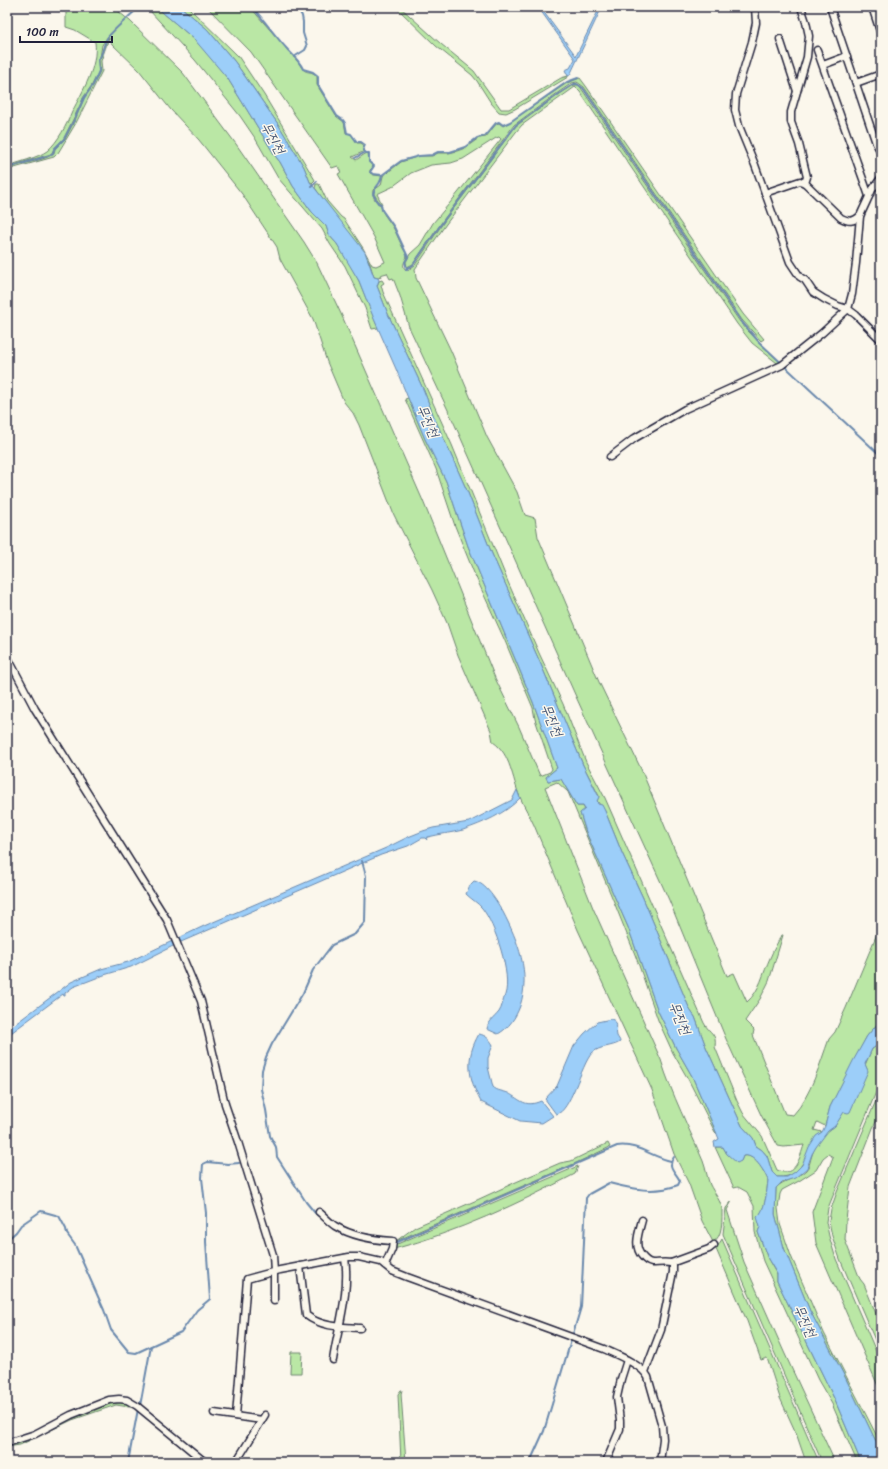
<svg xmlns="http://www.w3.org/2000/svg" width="888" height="1469" font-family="Sriracha,'Poor Story',sans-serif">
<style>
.green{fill:#bae7a5;stroke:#6e8470}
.water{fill:#9ccef9;stroke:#6b89ad}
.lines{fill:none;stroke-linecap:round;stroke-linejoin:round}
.stream{stroke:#6b89ad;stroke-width:2}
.street-casing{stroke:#22223b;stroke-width:9}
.street{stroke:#fbf7ec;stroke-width:6}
.labels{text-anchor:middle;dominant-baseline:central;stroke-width:3;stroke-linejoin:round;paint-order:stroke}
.water-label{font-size:14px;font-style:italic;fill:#475674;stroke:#fbf7ec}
</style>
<rect width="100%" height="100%" fill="#fbf7ec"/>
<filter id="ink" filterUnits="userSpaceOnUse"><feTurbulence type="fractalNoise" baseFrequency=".025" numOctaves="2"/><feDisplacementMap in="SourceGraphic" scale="8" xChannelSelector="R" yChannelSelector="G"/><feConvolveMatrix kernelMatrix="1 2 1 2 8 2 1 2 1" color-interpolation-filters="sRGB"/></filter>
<g filter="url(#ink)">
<g class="green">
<path d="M 66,7 L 113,7 L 130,21 L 183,73 L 236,144 L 304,242 L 317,263 L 342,316 L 423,501 L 495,678 L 519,727 L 540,776 L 550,772 L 552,769 L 535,719 L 533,708 L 505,641 L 474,573 L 455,526 L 436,469 L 405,399 L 408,398 L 425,439 L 446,481 L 468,546 L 533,702 L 555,762 L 557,768 L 546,777 L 548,781 L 561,779 L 577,806 L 583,806 L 585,810 L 580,813 L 586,832 L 628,927 L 658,1011 L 676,1048 L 692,1076 L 717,1134 L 715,1132 L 688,1079 L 673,1053 L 658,1020 L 636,957 L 614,902 L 568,792 L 557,782 L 545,787 L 593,908 L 661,1060 C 672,1095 689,1128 703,1161 C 706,1169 707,1177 710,1185 C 713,1191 722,1203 722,1209 C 722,1219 723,1237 713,1242 L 702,1221 L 689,1184 L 674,1154 L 652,1090 L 578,930 L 534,825 C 530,816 524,807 520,797 C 512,779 511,754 493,742 L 491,731 L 458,655 L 447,623 L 432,590 L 394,515 L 359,425 L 353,413 L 344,402 L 327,362 L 313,319 L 280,259 L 277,247 L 242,194 L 199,140 L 171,110 L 139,70 L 112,44 L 109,38 L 101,61 L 102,71 L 76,123 L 58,153 L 54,157 L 7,170 C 19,162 44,162 54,153 L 55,149 L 65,139 L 76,118 L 84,98 L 93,85 L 100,71 L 99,60 C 101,58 107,40 108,36 L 102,45 L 100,58 L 98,60 L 99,71 L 92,85 L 83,98 L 82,101 L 64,138 L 54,149 L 51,154 L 7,167 L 7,166 C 17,163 39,157 47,151 C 58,142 67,124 72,112 C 83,90 98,67 95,42 L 75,30 L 66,27 Z"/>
<polygon points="143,7 156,7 194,39 208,54 228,79 276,157 280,162 293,186 312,212 326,226 329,235 337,244 348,261 359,281 378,328 372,329 365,308 345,266 330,244 322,229 278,178 255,138 240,116 195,60 149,10 145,9 138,11"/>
<polygon points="181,7 188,7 238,56 264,95 315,180 312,183 310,182 304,167 278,124 235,62 207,29"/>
<path d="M 207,7 L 250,7 L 299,63 C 306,77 309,68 317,76 L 317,85 L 336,116 L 344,122 L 346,133 L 351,134 L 357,143 L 361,143 L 364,145 L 363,152 L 352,157 L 356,160 L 365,154 L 368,153 L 369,162 L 373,167 L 370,170 L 370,173 L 374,175 L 382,176 L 379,184 L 373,190 C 372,195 375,203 381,205 C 382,214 388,219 393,227 C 398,236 401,246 407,255 C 407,261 400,264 406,270 L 408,270 L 415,265 L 445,220 L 516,126 L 560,94 L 574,85 L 579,85 L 740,322 L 749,332 L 781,363 L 777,363 L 752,343 L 737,324 L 580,92 L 575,87 L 522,125 L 516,132 L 446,224 L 415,269 L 416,278 L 451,351 L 487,437 L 517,492 L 525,515 L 535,518 L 538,537 L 599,682 L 641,769 L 727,976 L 734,973 L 747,1002 C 760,991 763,973 770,958 C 773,950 778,943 781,935 L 783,935 L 769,981 L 760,999 L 745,1021 L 754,1030 L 753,1035 L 785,1114 L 793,1115 C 811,1096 820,1063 829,1039 L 835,1032 L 846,1008 L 881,924 L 881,1020 L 867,1036 L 830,1107 L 825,1126 L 817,1122 L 814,1130 L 822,1132 C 804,1145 808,1179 777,1177 L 772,1172 L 767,1156 L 762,1150 L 756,1146 L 753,1138 L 742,1126 L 706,1047 L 695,1017 L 690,1010 L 643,898 L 622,853 L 605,811 L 597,801 L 599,796 L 583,765 L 542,667 L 492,554 L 468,493 L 434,417 L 424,391 L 388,314 L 377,286 L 379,281 L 382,280 L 384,283 L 381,285 L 383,292 L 452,445 L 508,582 L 539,653 L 563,704 L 586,762 L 605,798 L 704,1023 C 710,1034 717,1033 715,1047 L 737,1101 L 743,1113 L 762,1136 L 777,1170 C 795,1179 800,1157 804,1145 L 784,1147 L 778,1146 L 761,1115 L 726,1039 L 669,900 L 577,699 L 455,425 L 409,327 L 400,296 L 393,278 L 390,279 L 387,273 L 380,275 L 381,277 L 378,278 L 374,277 L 369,261 L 315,188 L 316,184 L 319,184 L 327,201 L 341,217 L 344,219 L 363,248 L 372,265 L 376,266 L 385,262 L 374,237 L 338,174 L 340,173 L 341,170 L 338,166 L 332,168 L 251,52 Z"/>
<polygon points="396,7 400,7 441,44 474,71 501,109 509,109 561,78 568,76 568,77 515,109 506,113 499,112 491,103 477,81 472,75 436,46"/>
<polygon points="580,78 586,86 743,314 764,339 761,341 742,320 584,87 577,82 572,83 559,92 514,125 444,219 413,264 407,267 406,262 410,254 420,245 433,223 454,198 501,139 499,137 496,138 463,159 451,163 431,165 411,173 392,187 377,194 382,204 379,202 374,194 374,190 381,185 383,176 401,162 419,156 432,156 438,153 449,153 457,151 465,148 479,138 486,137 496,124 499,123 503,126 510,122 567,83"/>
<path d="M 881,1041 L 881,1080 L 835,1191 L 828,1208 L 826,1222 L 829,1236 L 836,1259 L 881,1363 L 881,1393 L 816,1243 L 812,1212 L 833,1157 L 828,1154 L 823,1158 L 816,1170 L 799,1181 L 782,1190 L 780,1194 L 778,1208 L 780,1224 L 791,1256 L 824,1333 L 881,1444 L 881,1452 L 846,1379 L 810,1311 L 784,1248 L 775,1214 L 776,1188 C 784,1179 797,1179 806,1170 C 810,1166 810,1160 812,1155 C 815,1144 825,1132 835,1126 L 867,1069 L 865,1065 L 872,1049 L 878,1045 Z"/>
<polygon points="881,1089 881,1111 873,1128 850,1187 846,1220 845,1240 860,1279 864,1284 881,1326 881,1354 840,1259 832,1236 829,1221 831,1209 837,1192"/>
<polygon points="608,1143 610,1147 576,1163 396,1241 415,1227 477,1200 516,1182 560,1163 571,1161"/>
<path d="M 715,1147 L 723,1147 L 727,1154 L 741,1161 L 743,1156 C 754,1153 764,1171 768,1180 C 767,1190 765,1211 758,1217 L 760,1227 L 758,1232 L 768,1259 L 777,1275 L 777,1281 L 834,1398 L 861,1462 L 857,1462 L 832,1404 L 818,1380 L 763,1261 L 755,1232 L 754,1206 L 747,1192 L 738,1187 L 734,1188 Z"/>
<path d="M 578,1166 L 575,1174 C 517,1204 458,1232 394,1249 L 395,1245 Z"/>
<polygon points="732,1201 727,1210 744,1262 784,1352 835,1462 822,1462 723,1234 726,1208"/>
<polygon points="722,1239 819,1462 806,1462 796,1433 780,1398 767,1358 761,1360 747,1321 716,1249"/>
<polygon points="291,1352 302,1352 301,1373 290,1373"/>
<polygon points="401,1390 402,1390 401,1394 406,1462 401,1462 398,1394"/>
<polygon points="121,1401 136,1408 116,1405 72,1420 20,1445 7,1447 7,1445 105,1404"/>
</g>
<g class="water">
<path d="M 156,7 L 181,7 L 207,29 L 235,62 L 278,124 L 304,167 L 310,182 L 365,252 L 374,277 L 378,278 L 379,280 L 377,286 L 388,314 L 424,391 L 434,417 L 468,493 L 492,554 L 542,667 L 583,765 L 599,797 L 597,801 L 598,804 L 602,805 L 605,811 L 622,853 L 643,898 L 690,1010 L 695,1017 L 706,1047 L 742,1126 L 753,1138 L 756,1146 L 762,1150 L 767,1156 L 772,1172 L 777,1177 L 787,1177 L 795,1172 L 802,1165 L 809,1147 L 816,1136 L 822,1132 L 825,1126 L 830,1107 L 853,1061 L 867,1036 L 881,1020 L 881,1041 L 878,1045 L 872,1049 L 865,1064 L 868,1071 L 850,1112 L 848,1113 L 844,1112 L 835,1126 L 828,1131 L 816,1147 L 812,1154 L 807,1168 L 795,1178 L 782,1182 L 776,1188 L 775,1214 L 784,1248 L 810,1311 L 846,1379 L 881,1452 L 881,1462 L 861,1462 L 834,1398 L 777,1281 L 777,1274 L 768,1259 L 758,1232 L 760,1227 L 757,1217 C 765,1212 767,1190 768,1180 C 764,1171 754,1153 743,1156 L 741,1161 L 737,1163 L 727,1154 L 723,1147 L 715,1147 L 714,1142 L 719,1139 L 717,1134 L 692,1076 L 676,1048 L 658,1011 L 628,927 L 586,832 L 580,813 L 585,809 L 583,806 L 577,806 L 561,779 L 548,781 L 546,777 L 557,768 L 533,702 L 468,546 L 446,481 L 425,439 L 396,369 L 374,319 L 359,281 L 337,244 L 329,235 L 326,226 L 312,212 L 293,186 L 280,162 L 276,157 L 228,79 L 194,39 Z"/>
<polygon points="538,7 540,7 576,56 600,7 602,7 570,75 568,76 565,70 570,68 575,59"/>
<path d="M 517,790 L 520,798 C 505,814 483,823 463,830 C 451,833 440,834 428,837 L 426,838 L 427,840 L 425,838 L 422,838 L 408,846 L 381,855 L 181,942 L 131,967 L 104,975 L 73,987 L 65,993 L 65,996 L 64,996 L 63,994 L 7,1036 L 7,1030 L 71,982 L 101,969 L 128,962 L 204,926 L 386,848 L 408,837 L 423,831 L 433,828 L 469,822 L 512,800 Z"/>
<path d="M 474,881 C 486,883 497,902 503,912 C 518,941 531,973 520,1006 C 516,1017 509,1028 498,1034 L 487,1029 C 488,1022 494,1018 499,1012 C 502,1008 503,1000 505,995 C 512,975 495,924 482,908 C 478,903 471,899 466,894 L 470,885 Z"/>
<path d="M 611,1019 C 620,1022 615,1028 617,1036 C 618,1038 620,1040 620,1042 C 613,1047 599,1046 592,1053 C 581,1065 570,1113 556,1114 L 545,1099 L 557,1086 L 574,1046 L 584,1034 L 597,1022 Z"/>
<path d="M 479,1034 C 485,1035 490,1039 493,1045 L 488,1058 L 488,1067 L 493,1087 C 497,1091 503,1091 508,1093 C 521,1100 525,1108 541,1101 L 553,1116 L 542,1123 L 520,1121 L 481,1102 C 468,1078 465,1058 479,1034 Z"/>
</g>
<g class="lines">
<g class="stream">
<path d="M 252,7 C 265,21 275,36 288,50 C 294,56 300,62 303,69 L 313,72 L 318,76 L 318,85 L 337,116 L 343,120 L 345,123 L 347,133 L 351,134 L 357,142 L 361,142 L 365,145 L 363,150 L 366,153 L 369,153 L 369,162 L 374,166 L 370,172 L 373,174 L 382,175 L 401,161 L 419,156 L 432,155 L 438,152 L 450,152 L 465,147 L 477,138 L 485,136 L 496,123 L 499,122 L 503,125 L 510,122 L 567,82 L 578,78"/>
<polyline points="294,57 305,50 307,46 303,33 303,22 302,16 297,7"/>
<polyline points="355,158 364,153"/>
<path d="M 7,168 L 48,156 L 53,153 L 54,149 L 64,139 L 75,118 L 84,98 L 93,85 L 99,71 L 98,60 C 103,56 103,43 108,37 C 117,26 129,17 139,7"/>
<path d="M 382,175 C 381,186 375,185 373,194 L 378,203 L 381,204 L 382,210 L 394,227 L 408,257 L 405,262 L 407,269"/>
<polyline points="311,187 317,181"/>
<polyline points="406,269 413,265 444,220 516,125 560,93 574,84 577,84 583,88 741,321 759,342 881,456"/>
<polyline points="324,1220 315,1213 306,1202 277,1157 276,1147 270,1136 266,1110 261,1089 262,1070 266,1057 272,1044 303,993 313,970 332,945 355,934 365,922 366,876 362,861"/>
<polyline points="7,1240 16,1232 21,1225 41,1211 59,1216 66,1229 67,1234 75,1245 104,1310 111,1330 129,1352 136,1353 181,1332 197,1310 210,1299 206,1242 206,1213 202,1178 203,1164 207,1162 228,1164 239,1163"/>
<path d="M 395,1243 L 617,1146 C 637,1143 652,1157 671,1161"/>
<polyline points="140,1406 151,1346"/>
<polyline points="128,1462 138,1409"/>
<path d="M 530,1462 L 544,1431 L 581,1307 L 586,1198 L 589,1194 L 609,1183 C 632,1189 655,1194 678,1185 L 680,1181 C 676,1172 666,1167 674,1157"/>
</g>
<defs>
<g id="street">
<polyline points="755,7 756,23 752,42 736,94 735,110 739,126 755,165 790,262 800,277 805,280 813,292 824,299 838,306 848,309"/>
<polyline points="801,7 806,22 809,36 808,46 807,57 791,112 791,122 799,144 807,177 805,183"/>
<polyline points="830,7 876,143 881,152"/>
<polyline points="872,7 881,34"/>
<polyline points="780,39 797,91"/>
<polyline points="817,50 869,196"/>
<polyline points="823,65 847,56"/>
<polyline points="856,83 881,74"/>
<polyline points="881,178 872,190 860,216 856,263 852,294 848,309 856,315 881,340"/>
<path d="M 765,193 L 800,181 L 805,183 L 841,218 C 849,222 853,222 860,216"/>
<polyline points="610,457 635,438 685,409 782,365 822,333 848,309"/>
<polyline points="7,656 35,709 167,920 201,1001 225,1104 238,1142 273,1255 274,1272 274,1301"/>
<path d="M 319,1212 C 324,1216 329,1222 335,1226 C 352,1236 374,1240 393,1241 L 392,1249 L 385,1265"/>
<path d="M 642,1220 C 639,1232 633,1246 642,1256 C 645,1260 647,1262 652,1263 C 658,1263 665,1262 671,1263 L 673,1265 L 673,1272 L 661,1330 L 645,1372"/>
<polyline points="671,1263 709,1249 714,1245"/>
<path d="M 300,1266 L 306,1315 C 321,1327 341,1327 360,1328"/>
<path d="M 333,1360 C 338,1327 350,1292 345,1258"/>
<polyline points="214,1413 262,1420"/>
<path d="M 236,1416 L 247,1279 L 280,1270 L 349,1257 L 359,1257 L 381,1262 L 392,1271 L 407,1277 L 604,1349 C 617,1355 641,1364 648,1377 L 662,1426 L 663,1439 L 660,1462"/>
<polyline points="7,1443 35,1434 71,1415 109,1400 119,1399 127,1400 137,1406 205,1462"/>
<polyline points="236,1462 265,1415"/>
<polyline points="606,1462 620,1429 620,1421 617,1397 621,1379 627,1360"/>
</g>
</defs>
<use href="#street" class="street-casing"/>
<use href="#street" class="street"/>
</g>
</g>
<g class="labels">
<g class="water-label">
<text transform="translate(273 138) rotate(61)">무진천</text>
<text transform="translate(428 421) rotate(66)">무진천</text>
<text transform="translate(552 720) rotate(67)">무진천</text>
<text transform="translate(680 1018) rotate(67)">무진천</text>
<text transform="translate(805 1321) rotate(65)">무진천</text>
</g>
</g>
<rect width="888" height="1469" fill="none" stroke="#fbf7ec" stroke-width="24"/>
<rect x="12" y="12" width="864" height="1445" fill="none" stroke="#22223b" stroke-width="1.5" filter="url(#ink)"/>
<path d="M20 36v6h92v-6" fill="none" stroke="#22223b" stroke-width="2"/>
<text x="26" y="36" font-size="12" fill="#22223b" stroke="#fbf7ec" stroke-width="3" paint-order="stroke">100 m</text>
</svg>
